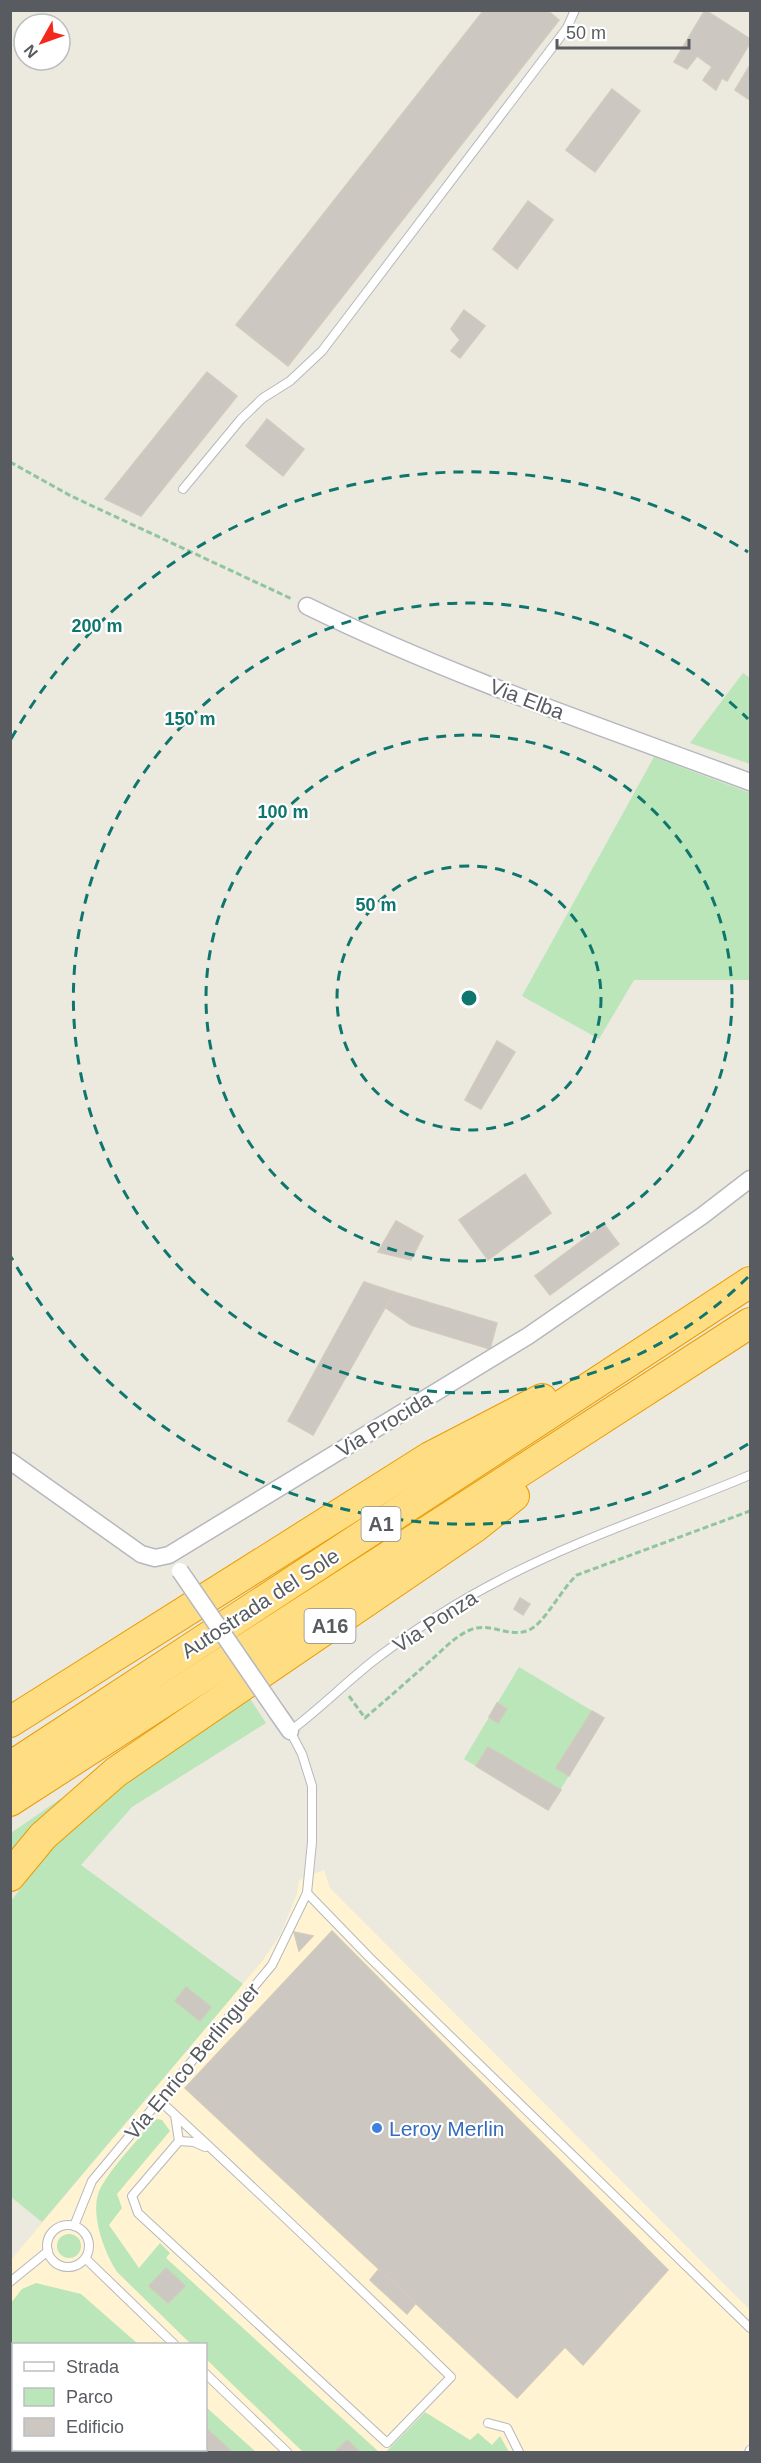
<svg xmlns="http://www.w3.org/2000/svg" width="761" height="2463" font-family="Arial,sans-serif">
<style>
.commercial{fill:#fff3d1;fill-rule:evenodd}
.green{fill:#bae6b9}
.building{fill:#ccc7c0;stroke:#d1cabd;stroke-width:1.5}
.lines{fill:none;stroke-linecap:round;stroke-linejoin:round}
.lane-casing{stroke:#b5b8bd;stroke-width:10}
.street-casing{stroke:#b5b8bd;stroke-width:19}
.highway-casing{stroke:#eb9c00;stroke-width:32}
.path{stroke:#90c59e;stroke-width:3;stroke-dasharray:6 3;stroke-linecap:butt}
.lane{stroke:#fff;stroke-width:8}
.street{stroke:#fff;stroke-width:16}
.highway{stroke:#ffdd83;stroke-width:30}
.street-bridge-casing{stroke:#b5b8bd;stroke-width:19;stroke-linecap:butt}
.street-bridge{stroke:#fff;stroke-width:16}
.ring{fill:none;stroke:#0f766e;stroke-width:3;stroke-dasharray:10 8}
.shop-dot{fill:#3f7fe0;stroke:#fff;stroke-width:2}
.labels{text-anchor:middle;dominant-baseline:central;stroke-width:4.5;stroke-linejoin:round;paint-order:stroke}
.shield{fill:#fff;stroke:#8a8d90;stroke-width:1.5}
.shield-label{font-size:20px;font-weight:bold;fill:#585c61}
.street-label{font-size:21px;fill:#585c61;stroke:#fff}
.shop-label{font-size:21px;fill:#366cbe;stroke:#fff;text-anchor:start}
.centre{fill:#0f766e;stroke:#fff;stroke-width:3}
.ring-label{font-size:18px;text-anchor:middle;font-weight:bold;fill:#0f766e;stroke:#fff;stroke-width:4.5;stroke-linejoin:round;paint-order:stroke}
</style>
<rect width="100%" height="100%" fill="#ece9df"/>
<path class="commercial" d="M 324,1870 L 330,1888 L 750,2310 L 750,2452 L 11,2452 L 11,2260 L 263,1960 L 280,1935 L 297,1894 L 299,1880 ZM 14,2344 L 206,2344 L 206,2450 L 14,2450 Z"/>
<g class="green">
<polygon points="743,673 750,678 750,764 690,743"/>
<polygon points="654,757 750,793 750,980 634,980 599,1039 522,996"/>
<polygon points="294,1638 11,1860 11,1833"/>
<polygon points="519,1667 604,1718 548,1810 464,1759"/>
<polygon points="247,1694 266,1723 132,1807 81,1865 243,1984 42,2222 11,2197 11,1901 49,1852 102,1798"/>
<path d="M 157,2119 L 162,2120 L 170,2131 L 117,2194 L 122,2208 L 109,2225 L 139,2268 L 160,2243 L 170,2253 L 166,2258 L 379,2452 L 303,2452 L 206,2359 L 206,2344 L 191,2344 L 117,2272 C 104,2252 88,2210 101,2187 C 114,2164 135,2144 151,2123 Z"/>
<circle cx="69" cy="2246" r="12"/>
<polygon points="36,2283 81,2294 138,2344 14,2344 13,2387 10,2383 11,2303 22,2289"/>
<polygon points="206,2407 256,2452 183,2452 180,2450 206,2450"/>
<polygon points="425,2412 470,2440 478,2433 492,2445 500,2436 509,2452 386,2452"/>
</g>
<g class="building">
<polygon points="484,10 547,10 559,20 288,366 236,325"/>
<polygon points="705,10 750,39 750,43 727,81 722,78 716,90 703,80 712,67 697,56 687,69 674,62"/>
<polygon points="750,65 750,100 735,90"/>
<polygon points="612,89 640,111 595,172 566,150"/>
<polygon points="528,201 553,220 517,269 493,249"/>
<polygon points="464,310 485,326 460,358 451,351 460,340 451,329"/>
<polygon points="207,372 237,396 141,516 105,499"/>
<polygon points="267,419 304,449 283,476 246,446"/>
<polygon points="497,1041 515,1052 481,1109 465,1100"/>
<polygon points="525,1174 551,1213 488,1260 459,1220"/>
<polygon points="396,1221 423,1236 411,1260 378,1252"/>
<polygon points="604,1224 619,1244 550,1295 535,1276"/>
<polygon points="364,1282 394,1292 313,1435 288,1421"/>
<polygon points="394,1292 497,1323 490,1349 411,1325 386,1308"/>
<polygon points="520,1598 530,1604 523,1615 514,1609"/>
<polygon points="497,1703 507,1709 498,1723 489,1717"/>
<polygon points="592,1711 604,1718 569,1776 556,1768"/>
<polygon points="488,1747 561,1790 548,1810 476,1766"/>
<polygon points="332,1931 668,2270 583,2365 565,2347 517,2398 185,2088"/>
<polygon points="294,1932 313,1936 299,1951"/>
<polygon points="186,1987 211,2007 200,2021 175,2001"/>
<polygon points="166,2268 185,2286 168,2303 149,2286"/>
<polygon points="379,2269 416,2303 407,2314 370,2280"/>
<polygon points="206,2428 232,2452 191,2452 188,2450 206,2450"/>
<polygon points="347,2440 360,2452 335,2452"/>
</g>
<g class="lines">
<defs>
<g id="lane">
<polyline points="183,489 241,419 263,398 290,381 322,351 567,28 575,10"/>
<polyline points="307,1893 369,1957 750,2328"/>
<path d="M 159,2100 C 258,2191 355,2284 451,2377 L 387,2443 L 138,2213 L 132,2196 L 179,2141 L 175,2115"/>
<polyline points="179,2141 194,2142 205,2147"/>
<circle cx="68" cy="2246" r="21"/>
<path d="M 74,2226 L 92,2181 L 272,1965 L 307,1893 L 312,1842 L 312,1786 L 302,1754 L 290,1731 C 321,1708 347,1681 377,1658 C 413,1631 459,1601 500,1580 C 580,1538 667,1510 750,1475"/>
<polyline points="86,2259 174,2344"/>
<polyline points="10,2282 48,2251"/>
<polyline points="206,2374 287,2452"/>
<polyline points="488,2423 507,2428 519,2452"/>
<polyline points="749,2452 750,2450"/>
</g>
<g id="street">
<path d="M 307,606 C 450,676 602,727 750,782"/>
<polyline points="10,1461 141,1554 155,1558 169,1555 528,1336 702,1216 750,1179"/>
<polyline points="276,1711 290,1731"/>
</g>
<g id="highway">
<polyline points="10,1722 430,1457 542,1399"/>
<polyline points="10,1767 750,1282"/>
<polyline points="10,1801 750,1323"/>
<polyline points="10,1876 43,1836 116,1772 475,1527 514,1496"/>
</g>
</defs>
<use href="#lane" class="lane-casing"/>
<use href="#street" class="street-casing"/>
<use href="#highway" class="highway-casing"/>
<g class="path">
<polyline points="10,462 71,496 292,599"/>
<path d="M 349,1696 L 365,1718 C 387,1699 409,1680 430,1661 C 443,1650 455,1636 470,1630 C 489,1621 510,1639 529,1630 C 545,1623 561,1589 577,1575 L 750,1511"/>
</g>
<use href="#lane" class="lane"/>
<use href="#street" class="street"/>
<use href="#highway" class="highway"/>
<defs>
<polyline id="street-bridge" points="180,1571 276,1711"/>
</defs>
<use href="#street-bridge" class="street-bridge-casing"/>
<use href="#street-bridge" class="street-bridge"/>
</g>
<g class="ring">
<circle cx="469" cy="998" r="132"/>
<circle cx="469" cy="998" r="263"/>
<path d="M748 1277A395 395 0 1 1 748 719"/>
<path d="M748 1444A526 526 0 0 1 11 1257M11 739A526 526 0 0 1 748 552"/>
</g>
<circle class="shop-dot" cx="377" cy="2128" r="6"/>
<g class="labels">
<g class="shield">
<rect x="361.5" y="1507" width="39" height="34" rx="4.5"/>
<rect x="304.5" y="1609" width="51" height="34" rx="4.5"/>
</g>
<g class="shield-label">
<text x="381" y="1524">A1</text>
<text x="330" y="1626">A16</text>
</g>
<g class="street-label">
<text transform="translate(527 699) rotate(21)">Via Elba</text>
<text transform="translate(384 1424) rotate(-31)">Via Procida</text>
<text transform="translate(260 1603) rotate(-33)">Autostrada del Sole</text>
<text transform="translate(435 1621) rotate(-33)">Via Ponza</text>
<text transform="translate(192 2061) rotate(-50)">Via Enrico Berlinguer</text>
</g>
<g class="shop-label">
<text x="389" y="2128">Leroy Merlin</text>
</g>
</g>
<circle cx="469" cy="998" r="9" class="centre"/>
<g class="ring-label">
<text x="97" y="632">200 m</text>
<text x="190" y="725">150 m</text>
<text x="283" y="818">100 m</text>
<text x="376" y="911">50 m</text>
</g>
<rect width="761" height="2463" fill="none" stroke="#585c61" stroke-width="24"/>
<rect x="12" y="2343" width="195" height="108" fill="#ffffff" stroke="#bcbec0" stroke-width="1.5"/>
<rect x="24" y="2362" width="30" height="9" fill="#ffffff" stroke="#bcbec0" stroke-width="1.5"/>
<text x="66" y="2373" font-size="18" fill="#585c61">Strada</text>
<rect x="24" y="2388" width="30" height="18" fill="#bae6b9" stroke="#bcbec0" stroke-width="1.5"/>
<text x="66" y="2403" font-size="18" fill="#585c61">Parco</text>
<rect x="24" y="2418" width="30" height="18" fill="#ccc7c0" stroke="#bcbec0" stroke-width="1.5"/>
<text x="66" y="2433" font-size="18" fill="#585c61">Edificio</text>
<g transform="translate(42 42) rotate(230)"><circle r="28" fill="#ffffff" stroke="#bcbec0" stroke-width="1.5"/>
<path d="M0-4.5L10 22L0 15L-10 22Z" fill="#f4291d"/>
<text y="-9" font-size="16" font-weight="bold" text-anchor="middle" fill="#585c61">N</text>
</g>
<path d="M557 39v9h132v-9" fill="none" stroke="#585c61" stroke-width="3"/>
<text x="566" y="39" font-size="18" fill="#585c61" stroke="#ffffff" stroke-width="4.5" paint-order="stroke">50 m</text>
</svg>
